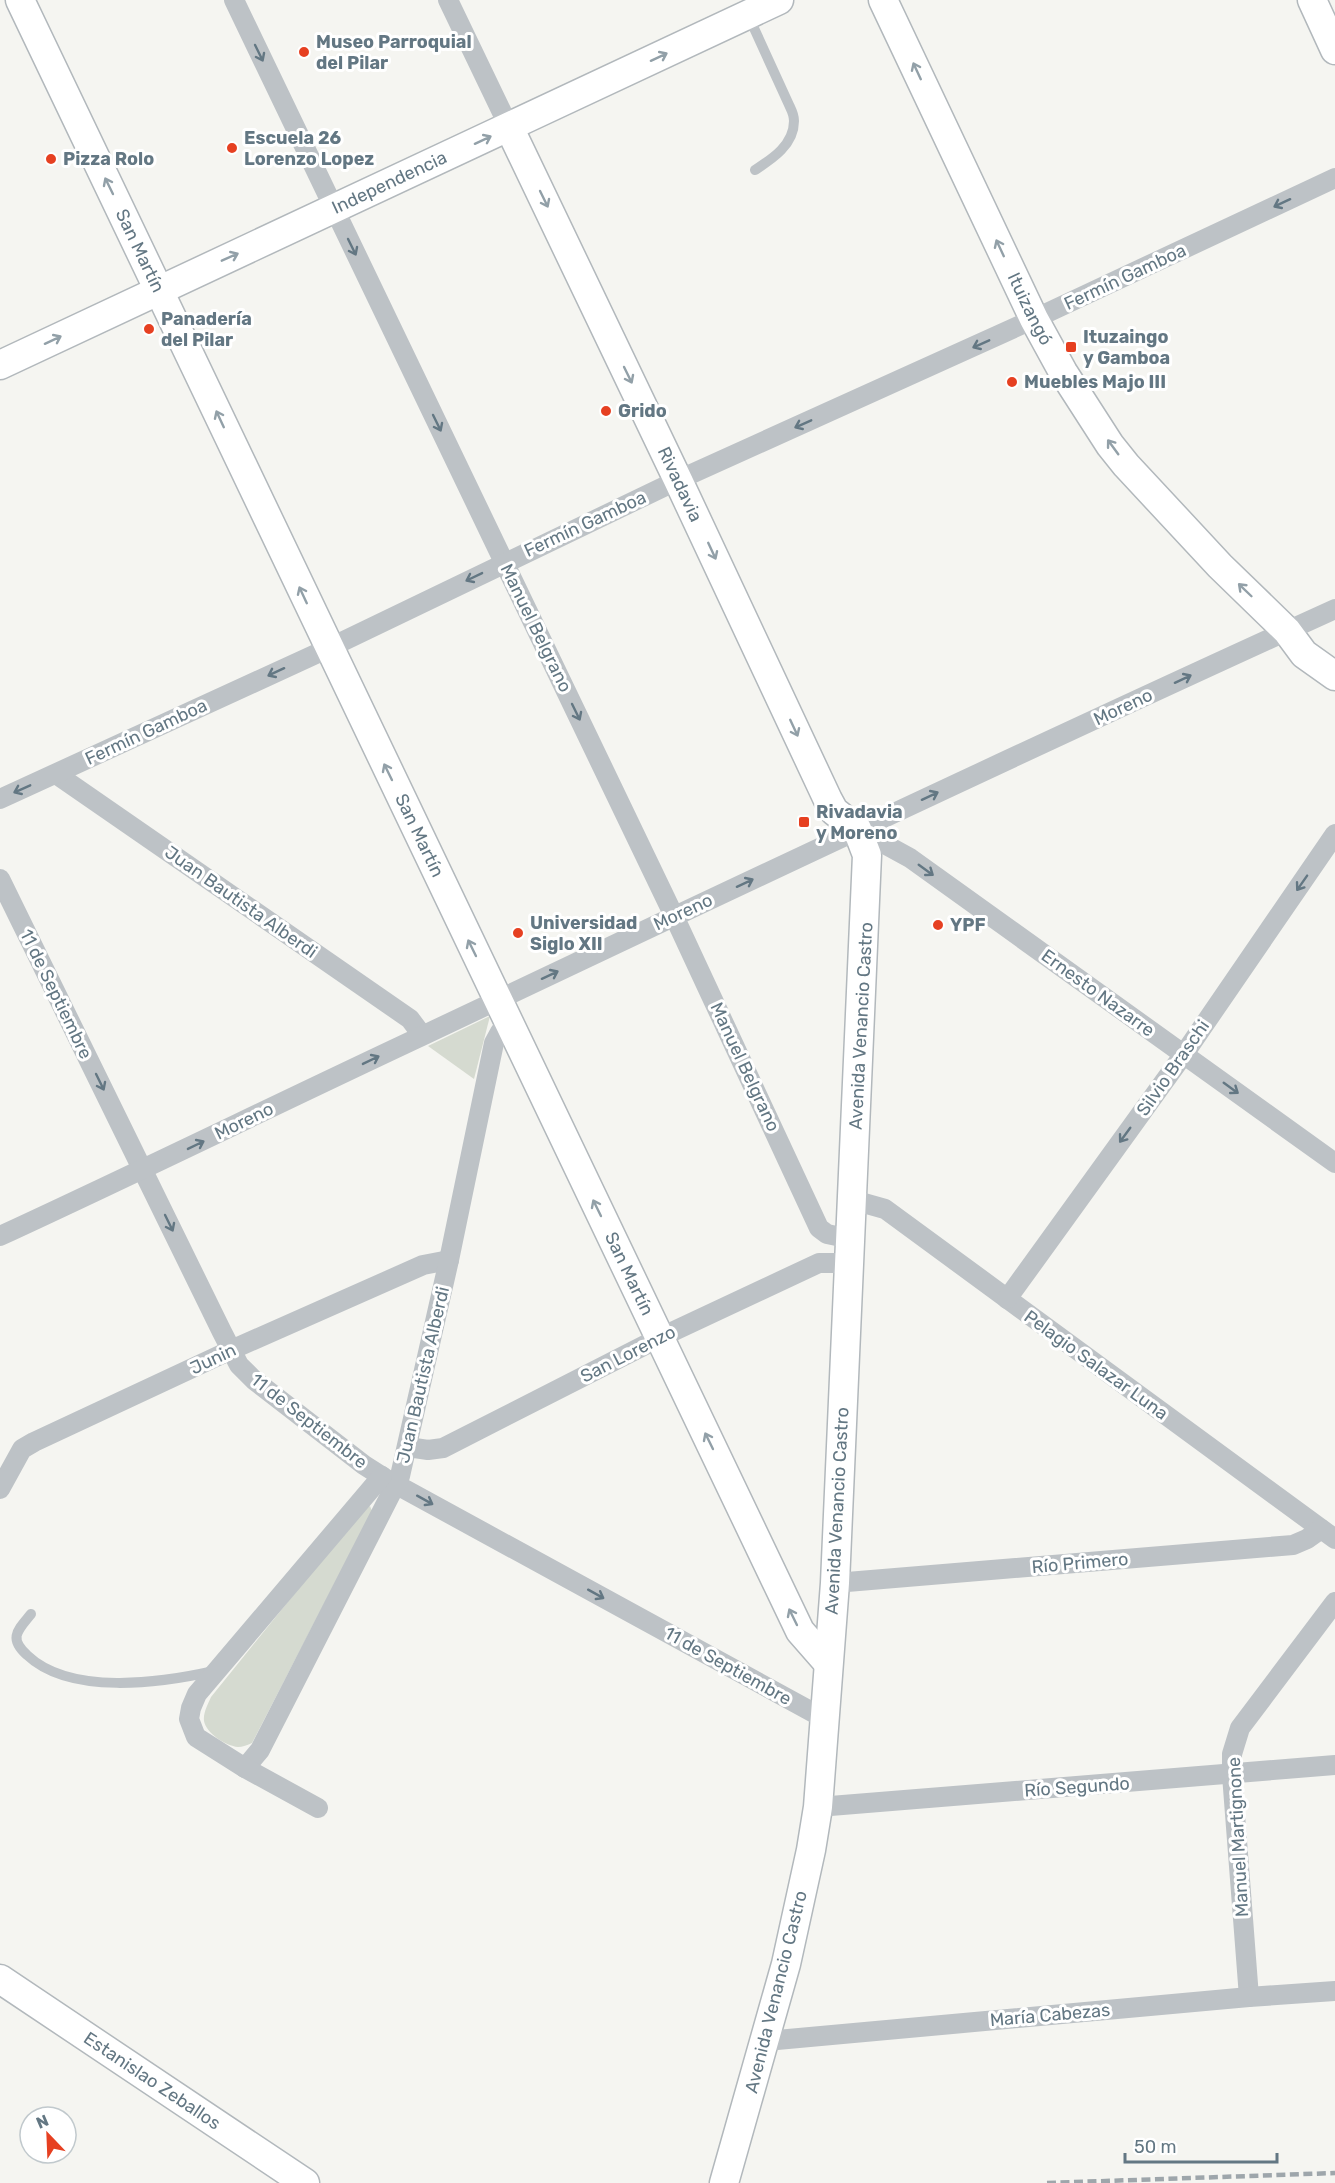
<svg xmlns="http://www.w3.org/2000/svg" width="1335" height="2183" font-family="Rubik,sans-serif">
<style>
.green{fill:#d5dad0}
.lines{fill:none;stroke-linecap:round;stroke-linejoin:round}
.secondary-casing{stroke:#b2b8bc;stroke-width:31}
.lane{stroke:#bdc2c6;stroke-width:10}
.street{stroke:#bdc2c6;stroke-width:20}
.secondary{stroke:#fff;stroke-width:28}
.rail{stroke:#9ea6ab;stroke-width:4.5;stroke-dasharray:9 4.5;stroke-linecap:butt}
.oneway{stroke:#637783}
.oneway2{stroke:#92a0a8}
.poi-dot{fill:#e64021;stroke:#fff;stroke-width:2}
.labels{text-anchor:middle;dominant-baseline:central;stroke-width:6;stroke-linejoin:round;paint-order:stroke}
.poi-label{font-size:18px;font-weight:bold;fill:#637783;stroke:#fff;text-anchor:start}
.street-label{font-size:18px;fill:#637783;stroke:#fff}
</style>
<rect width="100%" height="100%" fill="#f5f5f1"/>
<g class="green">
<polygon points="490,1016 474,1079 428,1046"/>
<path d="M 370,1506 L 372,1511 L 252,1743 C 248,1745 242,1747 238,1747 C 226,1746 206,1733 204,1721 C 203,1713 208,1704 211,1697 L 363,1509 Z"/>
</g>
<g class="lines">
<defs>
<g id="secondary">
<path id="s1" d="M 20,0 L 800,1631 L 828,1663"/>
<path id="s2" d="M 883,0 L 1034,319 L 1063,372 L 1110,445 L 1126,465 L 1220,566 L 1287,631 L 1304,654 L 1335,676"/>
<polyline points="1312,0 1335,50"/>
<path id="s3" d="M 509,127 L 678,480 L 828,800 L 834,811 L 857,829 L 867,855 L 835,1583 L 818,1807 L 811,1850 L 786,1964 L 724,2183"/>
<path id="s4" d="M 0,365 L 779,0"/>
<path id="s5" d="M 0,1979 L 305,2183"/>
</g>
</defs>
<use href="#secondary" class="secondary-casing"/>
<g class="lane">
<path d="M 748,15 L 790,107 C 792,111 794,117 794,121 C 794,145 772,159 755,170"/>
<path d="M 31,1614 C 18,1630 8,1638 27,1655 C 70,1696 161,1683 214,1671"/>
</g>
<g class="street">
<polyline points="234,0 674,916 819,1228 827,1234 851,1239"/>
<polyline points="448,0 509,127"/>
<polyline points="56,774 410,1019 422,1035"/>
<polyline points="0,799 329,648 678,480 1034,319 1335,178"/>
<polyline points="857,829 910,858 1335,1163"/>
<polyline points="0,879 222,1332 239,1365 254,1380 364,1465 386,1479 825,1719"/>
<polyline points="853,1200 885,1209 1335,1539"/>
<path d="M 0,1236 C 141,1171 281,1102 422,1036 C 725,892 1029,748 1335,609"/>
<polyline points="1007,1299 1184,1054 1335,834"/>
<polyline points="408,1447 428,1450 443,1448 659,1338 819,1263 850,1263"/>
<polyline points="0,1489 22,1449 34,1442 231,1350 423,1265 449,1260"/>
<polyline points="835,1583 1293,1545 1307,1539 1321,1529"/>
<polyline points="245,1768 260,1750 400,1476 449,1260 494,1043 500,1032 509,1026"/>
<polyline points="818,1807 1335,1765"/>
<polyline points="318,1808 245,1768 196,1737 189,1719 191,1708 197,1694 382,1476"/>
<polyline points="1249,1997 1232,1775 1232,1754 1240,1728 1335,1602"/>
<polyline points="766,2041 1249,1997 1335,1991"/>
</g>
<use href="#secondary" class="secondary"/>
<polyline class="rail" points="1047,2183 1335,2173"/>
</g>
<defs><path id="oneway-shaft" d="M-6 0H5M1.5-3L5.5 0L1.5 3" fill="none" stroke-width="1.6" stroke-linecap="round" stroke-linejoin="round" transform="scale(1.5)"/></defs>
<g class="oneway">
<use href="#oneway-shaft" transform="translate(259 53) rotate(64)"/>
<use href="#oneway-shaft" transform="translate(1282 203) rotate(155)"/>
<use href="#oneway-shaft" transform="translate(352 247) rotate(64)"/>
<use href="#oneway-shaft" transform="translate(981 344) rotate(156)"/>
<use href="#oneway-shaft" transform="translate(437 423) rotate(64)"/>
<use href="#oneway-shaft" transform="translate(803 424) rotate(156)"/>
<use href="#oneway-shaft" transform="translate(474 577) rotate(154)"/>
<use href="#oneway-shaft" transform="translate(276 672) rotate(155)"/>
<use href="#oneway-shaft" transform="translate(1183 679) rotate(-25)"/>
<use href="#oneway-shaft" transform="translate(576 712) rotate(64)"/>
<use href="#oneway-shaft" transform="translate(22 789) rotate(156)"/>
<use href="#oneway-shaft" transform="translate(930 796) rotate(-25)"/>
<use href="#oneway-shaft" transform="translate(926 870) rotate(36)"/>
<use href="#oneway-shaft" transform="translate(745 883) rotate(-25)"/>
<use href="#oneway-shaft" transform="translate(1302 883) rotate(125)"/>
<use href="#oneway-shaft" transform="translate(550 975) rotate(-25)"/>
<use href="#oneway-shaft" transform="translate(371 1060) rotate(-26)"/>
<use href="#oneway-shaft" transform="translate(100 1082) rotate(64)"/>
<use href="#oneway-shaft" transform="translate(1231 1088) rotate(36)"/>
<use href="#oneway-shaft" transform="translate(1125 1135) rotate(126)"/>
<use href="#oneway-shaft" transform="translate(196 1145) rotate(-26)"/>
<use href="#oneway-shaft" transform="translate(169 1223) rotate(64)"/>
<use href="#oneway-shaft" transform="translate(425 1500) rotate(29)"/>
<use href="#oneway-shaft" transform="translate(596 1594) rotate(29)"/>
</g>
<g class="oneway2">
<use href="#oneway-shaft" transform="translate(659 57) rotate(-25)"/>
<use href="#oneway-shaft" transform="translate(917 71) rotate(-115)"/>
<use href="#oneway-shaft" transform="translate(483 140) rotate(-25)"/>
<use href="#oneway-shaft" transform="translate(109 186) rotate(-116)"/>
<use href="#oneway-shaft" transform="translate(544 199) rotate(64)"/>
<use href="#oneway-shaft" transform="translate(1000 248) rotate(-115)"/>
<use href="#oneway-shaft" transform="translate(230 257) rotate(-24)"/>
<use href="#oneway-shaft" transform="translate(53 340) rotate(-25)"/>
<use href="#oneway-shaft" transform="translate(628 375) rotate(64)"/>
<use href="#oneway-shaft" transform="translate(220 419) rotate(-115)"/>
<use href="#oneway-shaft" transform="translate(1113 447) rotate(-126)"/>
<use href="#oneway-shaft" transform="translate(712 551) rotate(65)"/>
<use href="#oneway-shaft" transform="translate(1245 590) rotate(-136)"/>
<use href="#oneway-shaft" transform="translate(303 595) rotate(-115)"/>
<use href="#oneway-shaft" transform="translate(794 728) rotate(65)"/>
<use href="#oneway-shaft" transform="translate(388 772) rotate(-116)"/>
<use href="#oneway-shaft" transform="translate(472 948) rotate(-116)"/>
<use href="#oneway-shaft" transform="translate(597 1208) rotate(-116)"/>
<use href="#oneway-shaft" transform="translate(709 1441) rotate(-116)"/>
<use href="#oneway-shaft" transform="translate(793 1617) rotate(-116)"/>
</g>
<g class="poi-dot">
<circle cx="304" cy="52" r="6"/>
<circle cx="232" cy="148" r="6"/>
<circle cx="51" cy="159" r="6"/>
<circle cx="149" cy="329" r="6"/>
<rect x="1065" y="341" width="12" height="12" rx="3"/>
<circle cx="1012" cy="382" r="6"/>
<circle cx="606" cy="411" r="6"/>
<rect x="798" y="816" width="12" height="12" rx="3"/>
<circle cx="938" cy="925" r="6"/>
<circle cx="518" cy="933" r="6"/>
</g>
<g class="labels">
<g class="poi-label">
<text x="316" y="42">Museo Parroquial<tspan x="316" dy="21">del Pilar</tspan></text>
<text x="244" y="138">Escuela 26<tspan x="244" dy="21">Lorenzo Lopez</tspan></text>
<text x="63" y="159">Pizza Rolo</text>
<text x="161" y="319">Panadería<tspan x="161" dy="21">del Pilar</tspan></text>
<text x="1083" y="337">Ituzaingo<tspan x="1083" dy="21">y Gamboa</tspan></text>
<text x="1024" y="382">Muebles Majo III</text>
<text x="618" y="411">Grido</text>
<text x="816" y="812">Rivadavia<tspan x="816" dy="21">y Moreno</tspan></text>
<text x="530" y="923">Universidad<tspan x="530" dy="21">Siglo XII</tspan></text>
<text x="950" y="925">YPF</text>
</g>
<g class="street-label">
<text stroke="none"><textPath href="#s4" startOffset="430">Independencia</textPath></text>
<text stroke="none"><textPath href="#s1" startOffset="278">San Martín</textPath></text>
<text transform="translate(1125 277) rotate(-25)">Fermín Gamboa</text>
<text stroke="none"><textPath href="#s2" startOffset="342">Ituizangó</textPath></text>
<text stroke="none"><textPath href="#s3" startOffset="396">Rivadavia</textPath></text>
<text transform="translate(585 524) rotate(-25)">Fermín Gamboa</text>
<text transform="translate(536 628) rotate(64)">Manuel Belgrano</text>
<text transform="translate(1123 707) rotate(-25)">Moreno</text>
<text transform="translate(146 732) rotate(-25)">Fermín Gamboa</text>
<text stroke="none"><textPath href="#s1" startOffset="926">San Martín</textPath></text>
<text transform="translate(241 902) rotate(35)">Juan Bautista Alberdi</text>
<text transform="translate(683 912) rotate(-25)">Moreno</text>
<text transform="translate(1098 993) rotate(36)">Ernesto Nazarre</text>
<text transform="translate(56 994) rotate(64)">11 de Septiembre</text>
<text transform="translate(861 1026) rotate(-87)">Avenida Venancio Castro</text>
<text transform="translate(745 1067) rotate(65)">Manuel Belgrano</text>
<text transform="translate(1173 1068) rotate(-55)">Silvio Braschi</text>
<text transform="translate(244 1121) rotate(-26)">Moreno</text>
<text stroke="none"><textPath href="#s1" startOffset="1412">San Martín</textPath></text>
<text transform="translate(628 1354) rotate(-27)">San Lorenzo</text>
<text transform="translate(213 1359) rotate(-25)">Junin</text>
<text transform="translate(1096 1365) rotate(36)">Pelagio Salazar Luna</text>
<text transform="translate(423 1375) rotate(-77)">Juan Bautista Alberdi</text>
<text transform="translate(309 1421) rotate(38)">11 de Septiembre</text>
<text transform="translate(837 1511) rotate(-87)">Avenida Venancio Castro</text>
<text transform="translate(1080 1563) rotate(-5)">Río Primero</text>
<text transform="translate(728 1666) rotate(29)">11 de Septiembre</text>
<text transform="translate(1077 1787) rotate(-4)">Río Segundo</text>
<text transform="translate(1238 1837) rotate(-93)">Manuel Martignone</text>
<text transform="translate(776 1992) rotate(-76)">Avenida Venancio Castro</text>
<text transform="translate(1050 2015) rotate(-5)">María Cabezas</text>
<text stroke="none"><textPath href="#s5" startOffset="183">Estanislao Zeballos</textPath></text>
</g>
</g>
<g transform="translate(48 2135) rotate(337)"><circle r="28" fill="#ffffff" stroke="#c1c9cd" stroke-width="1.5"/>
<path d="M0-4.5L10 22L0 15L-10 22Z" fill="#e64021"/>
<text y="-9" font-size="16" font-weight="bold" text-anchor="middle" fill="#637783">N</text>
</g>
<path d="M1125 2153v9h152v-9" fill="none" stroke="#637783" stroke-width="3"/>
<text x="1134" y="2153" font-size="18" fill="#637783" stroke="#ffffff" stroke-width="4.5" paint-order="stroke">50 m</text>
</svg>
